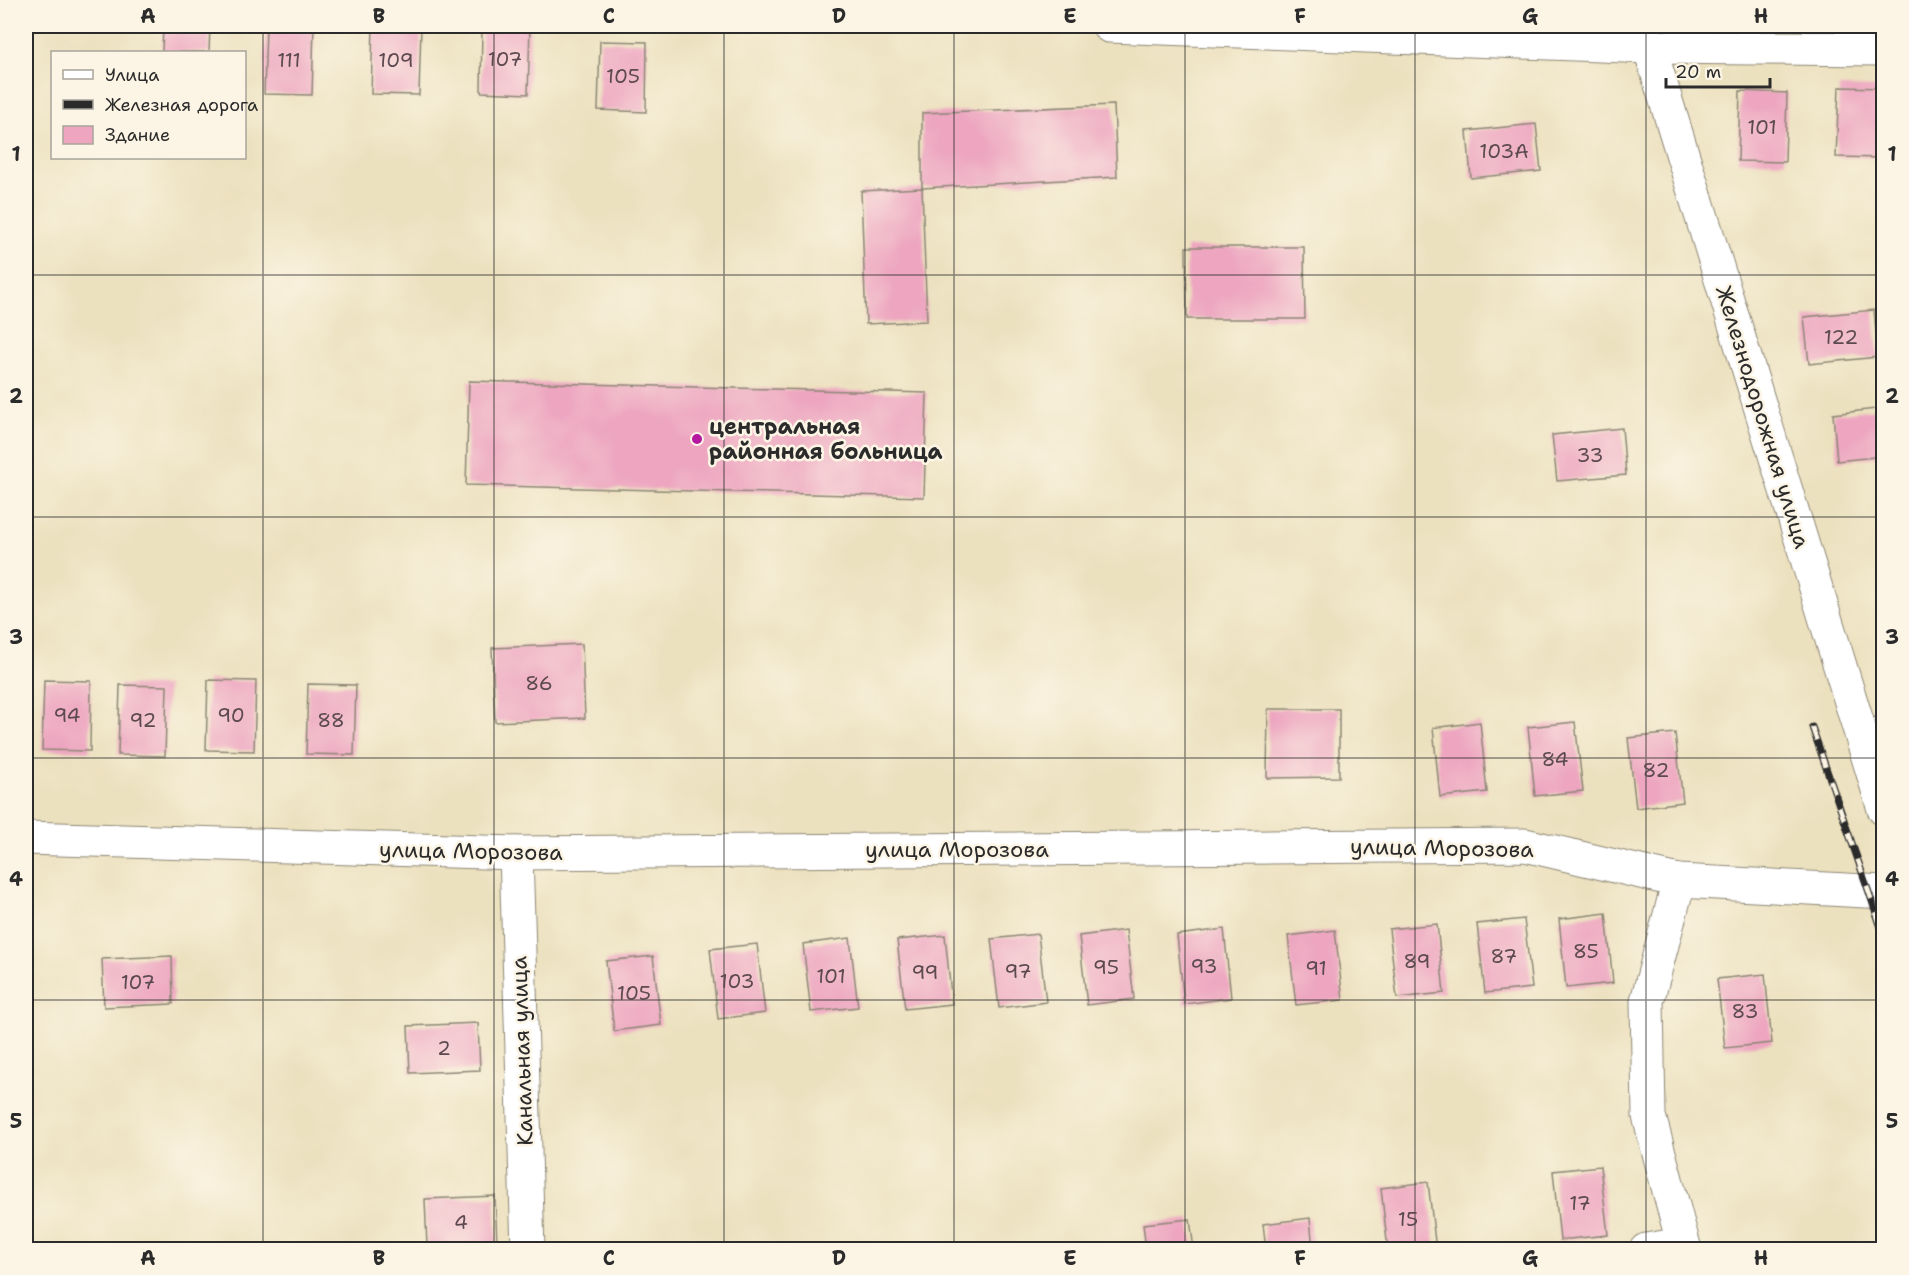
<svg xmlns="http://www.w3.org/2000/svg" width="1909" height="1275" font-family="'Shantell Sans',sans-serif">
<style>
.building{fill:#eda5c0}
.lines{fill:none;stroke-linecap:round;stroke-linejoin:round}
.street-casing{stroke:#8c8675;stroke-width:35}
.street{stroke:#fff;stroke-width:33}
.rail-casing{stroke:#2b2b2b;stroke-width:7}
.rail{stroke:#fcf5e5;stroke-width:4.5;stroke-dasharray:14;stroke-linecap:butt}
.grid{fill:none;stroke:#2b2b2b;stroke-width:1.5;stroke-opacity:0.55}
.poi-dot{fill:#b5179e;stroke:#fcf5e5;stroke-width:2}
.labels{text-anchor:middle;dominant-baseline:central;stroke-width:5;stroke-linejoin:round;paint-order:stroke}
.number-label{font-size:20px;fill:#5c4a50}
.street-label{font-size:22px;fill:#2b2b2b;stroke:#fcf5e5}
.poi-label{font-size:22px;font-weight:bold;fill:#2b2b2b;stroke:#fcf5e5;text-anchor:start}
.neatline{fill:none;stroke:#2b2b2b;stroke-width:2}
.grid-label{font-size:20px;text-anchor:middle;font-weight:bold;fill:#2b2b2b}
</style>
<rect width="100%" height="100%" fill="#fcf5e5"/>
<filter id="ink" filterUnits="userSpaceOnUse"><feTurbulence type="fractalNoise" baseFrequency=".0167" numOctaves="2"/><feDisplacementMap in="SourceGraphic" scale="12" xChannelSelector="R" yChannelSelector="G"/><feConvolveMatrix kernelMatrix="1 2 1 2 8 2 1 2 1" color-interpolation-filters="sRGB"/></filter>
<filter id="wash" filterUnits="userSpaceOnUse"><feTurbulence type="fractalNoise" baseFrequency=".008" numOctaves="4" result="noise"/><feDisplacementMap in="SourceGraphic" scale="24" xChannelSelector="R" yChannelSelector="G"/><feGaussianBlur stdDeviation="1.35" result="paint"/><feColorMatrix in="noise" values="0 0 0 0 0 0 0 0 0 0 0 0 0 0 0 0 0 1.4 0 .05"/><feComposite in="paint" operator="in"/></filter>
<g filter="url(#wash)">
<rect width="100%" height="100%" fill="#ece1bf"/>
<g id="blocks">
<g class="building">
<polygon points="163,26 210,26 209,52 162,52"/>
<polygon points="266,26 314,26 312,95 264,94"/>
<polygon points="373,26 421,26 419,95 371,94"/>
<polygon points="482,26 530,26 528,94 481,92"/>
<polygon points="600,41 647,42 646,112 598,110"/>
<polygon points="1839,87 1884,88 1884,158 1836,157"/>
<polygon points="1740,91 1787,93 1785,162 1738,161"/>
<polygon points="1114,105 1117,177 922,188 922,113"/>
<polygon points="1536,124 1541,171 1471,178 1467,131"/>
<polygon points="922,188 927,321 866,324 861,191"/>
<polygon points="1186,247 1304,247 1305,319 1187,319"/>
<polygon points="1874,310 1878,357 1809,364 1804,317"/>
<polygon points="469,381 927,393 924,497 466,485"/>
<polygon points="1884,408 1884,456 1837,461 1833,414"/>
<polygon points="1622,428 1626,475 1557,481 1552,435"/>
<polygon points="582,644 585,718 495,722 492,648"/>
<polygon points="44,680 91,681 90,751 42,750"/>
<polygon points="208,680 256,681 254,751 206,750"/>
<polygon points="308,684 356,685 354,755 306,754"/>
<polygon points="120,685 167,686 165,756 118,755"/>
<polygon points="1268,709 1339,709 1339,777 1267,778"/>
<polygon points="1480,722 1487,792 1440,797 1433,728"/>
<polygon points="1575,722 1583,791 1535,796 1528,727"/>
<polygon points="1675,733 1683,802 1636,808 1628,738"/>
<polygon points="1606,913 1613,983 1566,988 1559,919"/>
<polygon points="1524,919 1532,988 1485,993 1477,924"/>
<polygon points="1437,924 1444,993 1397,998 1389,929"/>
<polygon points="1224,929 1231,998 1184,1004 1177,935"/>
<polygon points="1126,930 1134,999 1087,1005 1079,936"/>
<polygon points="1335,930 1343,1000 1296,1005 1288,936"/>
<polygon points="1038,934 1046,1002 999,1008 991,939"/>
<polygon points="945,935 952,1004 905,1009 897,940"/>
<polygon points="850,938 858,1007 811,1012 803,944"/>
<polygon points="757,944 765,1013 718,1019 710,949"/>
<polygon points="172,956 173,1004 104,1007 102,959"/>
<polygon points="653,956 661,1025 614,1031 606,961"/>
<polygon points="1765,974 1772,1043 1725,1048 1717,979"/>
<polygon points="478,1023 480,1070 410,1073 408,1026"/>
<polygon points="1600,1166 1608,1235 1560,1240 1553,1171"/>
<polygon points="1428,1182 1436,1250 1388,1250 1381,1188"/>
<polygon points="495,1196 497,1244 427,1247 425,1199"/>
<polygon points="1310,1218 1313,1250 1266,1250 1263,1224"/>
<polygon points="1190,1219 1194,1250 1146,1250 1143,1224"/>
</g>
</g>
</g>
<g filter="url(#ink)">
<use href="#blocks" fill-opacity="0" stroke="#8c8675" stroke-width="1.5"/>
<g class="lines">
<defs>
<g id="street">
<polyline points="1109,26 1650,47 1884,49"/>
<polyline points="1643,26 1884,809"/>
<polyline points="26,838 516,853 1525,845 1679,881 1884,892"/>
<polyline points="516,853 528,1250"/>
<polyline points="1679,881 1647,1001 1649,1116 1685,1250"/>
<polyline points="1646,1250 1683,1244"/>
</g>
</defs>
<use href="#street" class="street-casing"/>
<use href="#street" class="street"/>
<defs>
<polyline id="rail" points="1812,727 1884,936"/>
</defs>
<use href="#rail" class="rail-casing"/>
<use href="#rail" class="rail"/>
</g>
</g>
<path class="grid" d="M 263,26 L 263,1250M 494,26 L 494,1250M 724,26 L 724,1250M 954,26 L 954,1250M 1185,26 L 1185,1250M 1415,26 L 1415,1250M 1646,26 L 1646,1250M 26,275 L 1884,275M 26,517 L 1884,517M 26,758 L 1884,758M 26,1000 L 1884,1000"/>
<circle class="poi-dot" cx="697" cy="439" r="6"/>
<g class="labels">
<g class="number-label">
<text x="505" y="59">107</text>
<text x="289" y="60">111</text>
<text x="396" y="60">109</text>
<text x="623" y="76">105</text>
<text x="1762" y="127">101</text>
<text x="1504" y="151">103А</text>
<text x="1841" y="337">122</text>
<text x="1590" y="455">33</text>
<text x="539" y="683">86</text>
<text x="67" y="715">94</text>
<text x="231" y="715">90</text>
<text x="143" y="720">92</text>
<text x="331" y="720">88</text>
<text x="1555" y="759">84</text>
<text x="1656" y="770">82</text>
<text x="1586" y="951">85</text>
<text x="1504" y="956">87</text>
<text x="1417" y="961">89</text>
<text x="1204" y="966">93</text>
<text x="1106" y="967">95</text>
<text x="1316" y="968">91</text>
<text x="1018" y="971">97</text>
<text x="925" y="972">99</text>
<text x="831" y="976">101</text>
<text x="737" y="981">103</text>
<text x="138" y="982">107</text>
<text x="634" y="993">105</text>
<text x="1745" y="1011">83</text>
<text x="444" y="1048">2</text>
<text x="1580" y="1203">17</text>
<text x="1408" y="1219">15</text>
<text x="461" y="1222">4</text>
</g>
<g class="street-label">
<text transform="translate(1763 417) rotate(73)">Железнодорожная улица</text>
<text transform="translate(1442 848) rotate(1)">улица Морозова</text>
<text x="957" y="849">улица Морозова</text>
<text transform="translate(471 851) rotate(1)">улица Морозова</text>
<text transform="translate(522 1051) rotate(-92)">Канальная улица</text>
</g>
<g class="poi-label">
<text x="709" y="426">центральная<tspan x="709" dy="25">районная больница</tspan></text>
</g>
</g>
<rect width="1909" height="1275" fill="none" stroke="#fcf5e5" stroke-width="66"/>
<rect x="51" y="51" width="195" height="108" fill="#fcf5e5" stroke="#a8a49b" stroke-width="1.5"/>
<rect x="63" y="70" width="30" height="9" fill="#ffffff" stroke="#a8a49b" stroke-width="1.5"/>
<text x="105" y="81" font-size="18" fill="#2b2b2b">Улица</text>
<rect x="63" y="100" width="30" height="9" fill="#2b2b2b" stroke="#a8a49b" stroke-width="1.5"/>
<text x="105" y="111" font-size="18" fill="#2b2b2b">Железная дорога</text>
<rect x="63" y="126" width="30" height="18" fill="#eda5c0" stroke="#a8a49b" stroke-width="1.5"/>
<text x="105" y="141" font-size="18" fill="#2b2b2b">Здание</text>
<path d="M1666 78v9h104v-9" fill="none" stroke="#2b2b2b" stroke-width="3"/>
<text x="1675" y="78" font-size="18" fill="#2b2b2b" stroke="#fcf5e5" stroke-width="4.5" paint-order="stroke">20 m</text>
<rect x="33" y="33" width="1843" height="1209" class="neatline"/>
<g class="grid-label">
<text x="148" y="23">A</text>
<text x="379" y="23">B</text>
<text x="609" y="23">C</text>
<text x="839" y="23">D</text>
<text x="1070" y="23">E</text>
<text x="1300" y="23">F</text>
<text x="1530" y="23">G</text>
<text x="1761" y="23">H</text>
<text x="16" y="161">1</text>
<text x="1892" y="161">1</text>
<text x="16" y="403">2</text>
<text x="1892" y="403">2</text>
<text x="16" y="644">3</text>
<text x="1892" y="644">3</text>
<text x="16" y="886">4</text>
<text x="1892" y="886">4</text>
<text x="16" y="1128">5</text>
<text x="1892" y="1128">5</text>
<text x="148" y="1265">A</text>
<text x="379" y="1265">B</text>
<text x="609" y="1265">C</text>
<text x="839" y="1265">D</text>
<text x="1070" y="1265">E</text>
<text x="1300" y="1265">F</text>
<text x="1530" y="1265">G</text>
<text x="1761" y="1265">H</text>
</g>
</svg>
